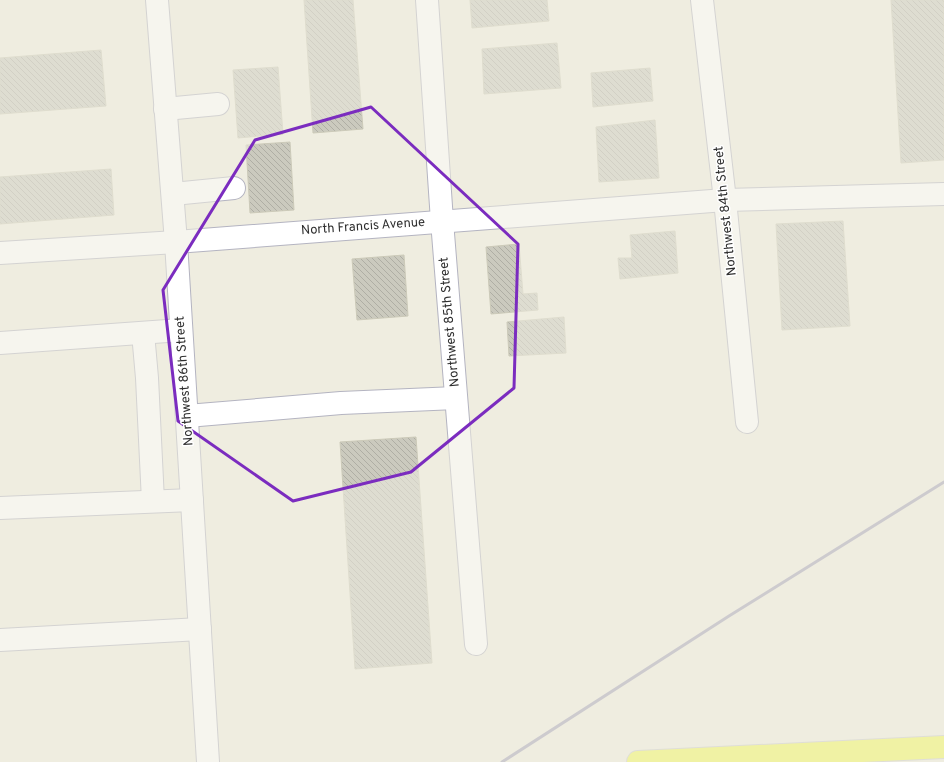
<svg xmlns="http://www.w3.org/2000/svg" width="944" height="762" font-family="Overpass,sans-serif">
<style>
.building{fill:url(#building-back-hatch);stroke:#cccab9}
.lines{fill:none;stroke-linecap:round;stroke-linejoin:round}
.minor-casing{stroke:#b4b4c1;stroke-width:24}
.major-casing{stroke:#cdcdcd;stroke-width:24}
.minor{stroke:#fff;stroke-width:22}
.major{stroke:#f2f85c;stroke-width:22}
.rail{stroke:#a5a2b9;stroke-width:3}
.marked{fill:none;stroke:#7b2cbf;stroke-width:3;stroke-linejoin:round}
.labels{text-anchor:middle;dominant-baseline:central;stroke-width:3;stroke-linejoin:round;paint-order:stroke}
.street-label{font-size:13px;fill:#2e2e2e;stroke:#fff}
</style>
<defs>
<pattern id="building-back-hatch" width="6" height="6" patternUnits="userSpaceOnUse"><rect width="6" height="6" fill="#cbcabe"/><path d="M-1 5l2 2M0 0l6 6M5-1l2 2" fill="none" stroke="#afaea4"/></pattern>
</defs>
<rect width="100%" height="100%" fill="#efede0"/>
<g class="building">
<polygon points="304,0 353,0 363,129 313,133"/>
<polygon points="470,0 547,0 549,21 472,28"/>
<polygon points="891,0 944,0 944,160 901,163"/>
<polygon points="557,43 561,88 484,94 482,49"/>
<polygon points="101,50 106,106 0,114 0,58"/>
<polygon points="278,67 283,134 238,138 233,70"/>
<polygon points="650,68 653,101 593,107 591,73"/>
<polygon points="655,120 659,178 599,182 596,127"/>
<polygon points="290,142 294,210 250,213 246,145"/>
<polygon points="111,169 114,215 0,224 0,177"/>
<polygon points="843,221 850,326 782,330 776,224"/>
<polygon points="675,231 678,273 620,279 618,258 632,258 630,235"/>
<polygon points="519,244 523,294 537,293 538,310 491,314 486,247"/>
<polygon points="404,255 408,316 357,320 352,259"/>
<polygon points="564,317 566,353 509,356 507,322"/>
<polygon points="416,437 432,663 355,669 340,442"/>
</g>
<g class="lines">
<defs>
<g id="minor">
<polyline points="157,0 176,242 208,762"/>
<polyline points="427,0 442,221 476,644"/>
<polyline points="702,0 725,200 747,422"/>
<polyline points="165,109 218,104"/>
<polyline points="173,194 234,188"/>
<polyline points="0,253 176,242 725,200 944,194"/>
<polyline points="143,333 147,378 153,501"/>
<polyline points="0,343 181,330"/>
<polyline points="187,416 341,403 456,398"/>
<polyline points="0,508 192,500"/>
<polyline points="0,640 200,629"/>
</g>
<polyline id="major" points="638,762 944,747"/>
</defs>
<use href="#minor" class="minor-casing"/>
<use href="#major" class="major-casing"/>
<use href="#minor" class="minor"/>
<use href="#major" class="major"/>
<polyline class="rail" points="502,762 729,616 944,482"/>
</g>
<path d="M0 0H944V762H0ZM 371,107 L 518,244 L 514,388 L 411,472 L 293,501 L 178,421 L 163,290 L 255,140 Z" fill="#efede0" fill-opacity=".55" fill-rule="evenodd"/>
<path class="marked" d="M 371,107 L 518,244 L 514,388 L 411,472 L 293,501 L 178,421 L 163,290 L 255,140 Z"/>
<g class="labels">
<g class="street-label">
<text transform="translate(726 211) rotate(-96)">Northwest 84th Street</text>
<text transform="translate(363 227) rotate(-4)">North Francis Avenue</text>
<text transform="translate(450 322) rotate(-95)">Northwest 85th Street</text>
<text transform="translate(185 381) rotate(-94)">Northwest 86th Street</text>
</g>
</g>
</svg>
